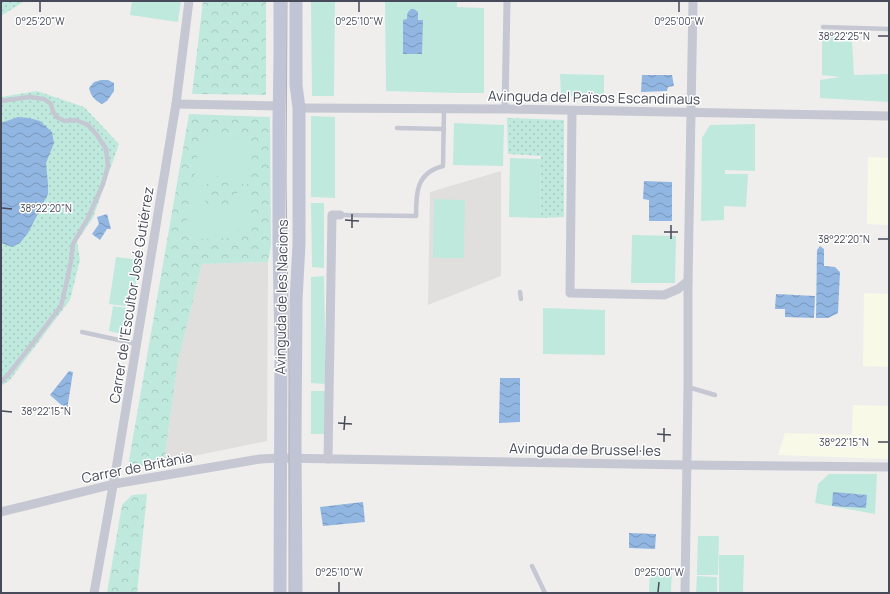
<svg xmlns="http://www.w3.org/2000/svg" width="890" height="594" font-family="Manrope,sans-serif">
<style>
.commercial{fill:#f8f9e7}
.education{fill:#e0dfde}
.grass{fill:url(#grass-dots)}
.park{fill:url(#park-crowns)}
.garden{fill:#bfe9dd}
.water{fill:url(#water-waves)}
.lines{fill:none;stroke-linecap:round;stroke-linejoin:round}
.service{stroke:#c5c7d2;stroke-width:4.5}
.pedestrian{stroke:#c5c7d2;stroke-width:7}
.minor{stroke:#c5c7d2;stroke-width:9}
.secondary{stroke:#c1c4d4;stroke-width:13}
.tram{stroke:#b0b0b6;stroke-width:1}
.ticks{fill:none;stroke:#474a58;stroke-width:1.5}
.labels{text-anchor:middle;dominant-baseline:central;stroke-width:3;stroke-linejoin:round;paint-order:stroke}
.street-label{font-size:14px;fill:#474a58;stroke:#fff}
.ticks-label{font-size:10px;text-anchor:middle;fill:#474a58;stroke:#fff;stroke-width:3;stroke-linejoin:round;paint-order:stroke}
</style>
<defs>
<pattern id="grass-dots" width="8" height="8" patternUnits="userSpaceOnUse"><rect width="8" height="8" fill="#bfe9dd"/><path d="M2 2h.1M6 6h.1" fill="none" stroke="#a6c9c0" stroke-width="1.8" stroke-linecap="round"/></pattern>
<pattern id="park-crowns" width="20" height="18" patternUnits="userSpaceOnUse"><rect width="20" height="18" fill="#bfe9dd"/><path d="M2 6a3 3 0 1 1 6 0M12 15a3 3 0 1 1 6 0" fill="none" stroke="#a6c9c0"/></pattern>
<pattern id="water-waves" width="16" height="10" patternUnits="userSpaceOnUse"><rect width="16" height="10" fill="#91b6e1"/><path d="M0 5q4-4 8 0t8 0" fill="none" stroke="#7896b9"/></pattern>
</defs>
<rect width="100%" height="100%" fill="#efeeed"/>
<g class="commercial">
<polygon points="868,157 889,158 889,225 867,224"/>
<polygon points="864,293 889,294 889,367 863,366"/>
<polygon points="853,405 889,406 889,459 778,455 785,433 852,435"/>
</g>
<g class="education">
<polygon points="501,171 501,276 428,305 430,192"/>
<polygon points="268,262 267,441 164,462 178,360 202,264"/>
</g>
<g class="grass">
<polygon points="1,1 25,1 1,16"/>
<polygon points="37,91 84,107 119,144 93,218 77,241 80,260 70,300 10,380 1,386 1,97"/>
<polygon points="507,118 564,120 564,217 540,218 541,156 508,154"/>
</g>
<g class="park">
<polygon points="203,1 266,1 266,95 192,94"/>
<polygon points="189,114 270,117 271,245 268,262 202,264 178,361 164,462 138,466 128,466"/>
<polygon points="147,494 137,593 107,593 122,505 132,495"/>
</g>
<g class="garden">
<polygon points="132,1 181,1 178,22 130,15"/>
<polygon points="311,1 335,1 334,96 312,96"/>
<polygon points="385,1 457,1 457,7 484,8 484,93 457,93 386,91"/>
<polygon points="822,33 843,34 843,41 852,41 854,75 889,74 889,102 820,98 820,80 840,77 822,75"/>
<polygon points="560,74 604,75 604,97 561,96"/>
<polygon points="311,116 335,117 335,198 311,197"/>
<polygon points="454,123 504,125 503,166 453,165"/>
<polygon points="755,124 755,171 725,170 725,174 748,174 746,207 724,206 724,220 701,221 702,138 710,125"/>
<polygon points="212,137 250,138 251,184 233,184 228,177 213,176 206,186 194,184 198,152 203,142"/>
<polygon points="510,158 541,159 540,218 509,217"/>
<polygon points="190,191 202,192 208,209 224,209 236,193 249,192 250,222 227,238 193,239 187,235 187,221"/>
<polygon points="434,199 465,200 464,258 433,258"/>
<polygon points="311,203 324,203 324,268 312,267"/>
<polygon points="632,235 676,236 675,283 631,283"/>
<polygon points="116,257 140,260 132,307 109,304"/>
<polygon points="324,276 326,384 311,383 311,277"/>
<polygon points="113,306 127,308 122,334 109,331"/>
<polygon points="543,308 605,310 605,355 543,354"/>
<polygon points="311,391 326,391 325,434 311,434"/>
<polygon points="829,474 877,474 875,514 815,503 818,484"/>
<polygon points="698,536 719,536 718,575 697,575"/>
<polygon points="719,555 744,555 743,593 719,593"/>
<polygon points="650,568 672,569 671,593 649,593"/>
<polygon points="697,576 717,577 717,593 696,593"/>
</g>
<g class="water">
<path d="M 411,9 L 414,9 L 418,12 L 418,20 L 423,20 L 422,54 L 403,54 L 403,20 L 407,19 C 407,15 407,12 411,9 Z"/>
<polygon points="642,75 672,75 674,86 668,87 667,91 641,92"/>
<path d="M 101,80 L 108,80 L 114,83 L 114,91 L 107,101 L 102,104 C 94,100 91,96 89,88 L 94,82 Z"/>
<polygon points="18,117 29,118 40,121 52,132 54,143 46,163 48,184 48,194 28,233 20,243 12,247 1,243 1,123"/>
<polygon points="644,181 672,182 672,221 649,221 649,200 643,199"/>
<polygon points="107,214 111,229 107,229 100,240 92,234 99,224 97,217"/>
<polygon points="820,246 824,249 824,266 835,267 840,272 838,313 828,318 816,318 817,250"/>
<polygon points="776,294 815,296 814,318 785,317 785,309 775,309"/>
<polygon points="69,371 73,372 67,410 50,395"/>
<polygon points="500,378 520,378 520,422 499,423"/>
<polygon points="833,492 867,495 866,508 832,506"/>
<polygon points="363,502 365,522 323,526 320,507"/>
<polygon points="629,533 656,534 655,549 629,548"/>
</g>
<g class="lines">
<g class="service">
<polyline points="823,27 889,29"/>
<polyline points="1,101 29,97 44,99 51,104 53,112 58,118 65,121 76,120 88,125 97,135 106,149 108,166 103,184 88,218 73,244 71,261 66,285 61,306 36,339 8,375 1,382"/>
<polyline points="397,128 444,129"/>
<path d="M 340,215 L 416,216 C 416,193 416,173 443,166 L 444,109"/>
<polyline points="520,292 521,299"/>
<polyline points="82,332 137,344"/>
<polyline points="688,387 715,395"/>
<polyline points="532,566 545,593"/>
</g>
<polyline class="pedestrian" points="505,109 507,1"/>
<g class="minor">
<polyline points="176,104 279,106"/>
<polyline points="299,108 505,109 889,116"/>
<polyline points="572,111 570,293 664,295 678,289 688,281"/>
<polyline points="328,459 332,215 340,215"/>
<polyline points="1,512 114,484 260,459 280,458 686,465 889,467"/>
<polyline points="94,593 117,463 176,104 189,1"/>
<polyline points="685,593 688,387 688,281 693,1"/>
</g>
<g class="secondary">
<polyline points="280,1 280,56 279,124 279,244 281,349 280,593"/>
<polyline points="296,593 295,439 296,300 299,244 299,108 296,85 296,1"/>
</g>
<polyline class="tram" points="287,1 286,181 289,378 289,593"/>
</g>
<path class="ticks" d="M 40,12 L 40,2M 359,12 L 359,2M 679,12 L 679,2M 878,36 L 888,36M 2,208 L 12,209M 345,220 L 359,221M 352,228 L 352,214M 664,232 L 678,232M 671,239 L 671,225M 878,239 L 888,239M 2,411 L 12,412M 338,423 L 352,424M 344,430 L 345,416M 657,434 L 671,435M 664,442 L 664,428M 878,442 L 888,442M 339,592 L 339,582M 658,592 L 659,582"/>
<g class="labels">
<g class="street-label">
<text transform="translate(594 97) rotate(1)">Avinguda del Països Escandinaus</text>
<text transform="translate(131 295) rotate(-81)">Carrer de l'Escultor José Gutiérrez</text>
<text transform="translate(281 297) rotate(-89)">Avinguda de les Nacions</text>
<text transform="translate(585 449) rotate(1)">Avinguda de Brussel·les</text>
<text transform="translate(137 467) rotate(-11)">Carrer de Britània</text>
</g>
</g>
<g class="ticks-label">
<text x="40" y="25">0°25'20"W</text>
<text x="359" y="25">0°25'10"W</text>
<text x="679" y="25">0°25'00"W</text>
<text x="844" y="40">38°22'25"N</text>
<text x="46" y="212">38°22'20"N</text>
<text x="844" y="243">38°22'20"N</text>
<text x="46" y="415">38°22'15"N</text>
<text x="844" y="446">38°22'15"N</text>
<text x="339" y="576">0°25'10"W</text>
<text x="659" y="576">0°25'00"W</text>
</g>
<rect width="890" height="594" fill="none" stroke="#474a58" stroke-width="4"/>
</svg>
